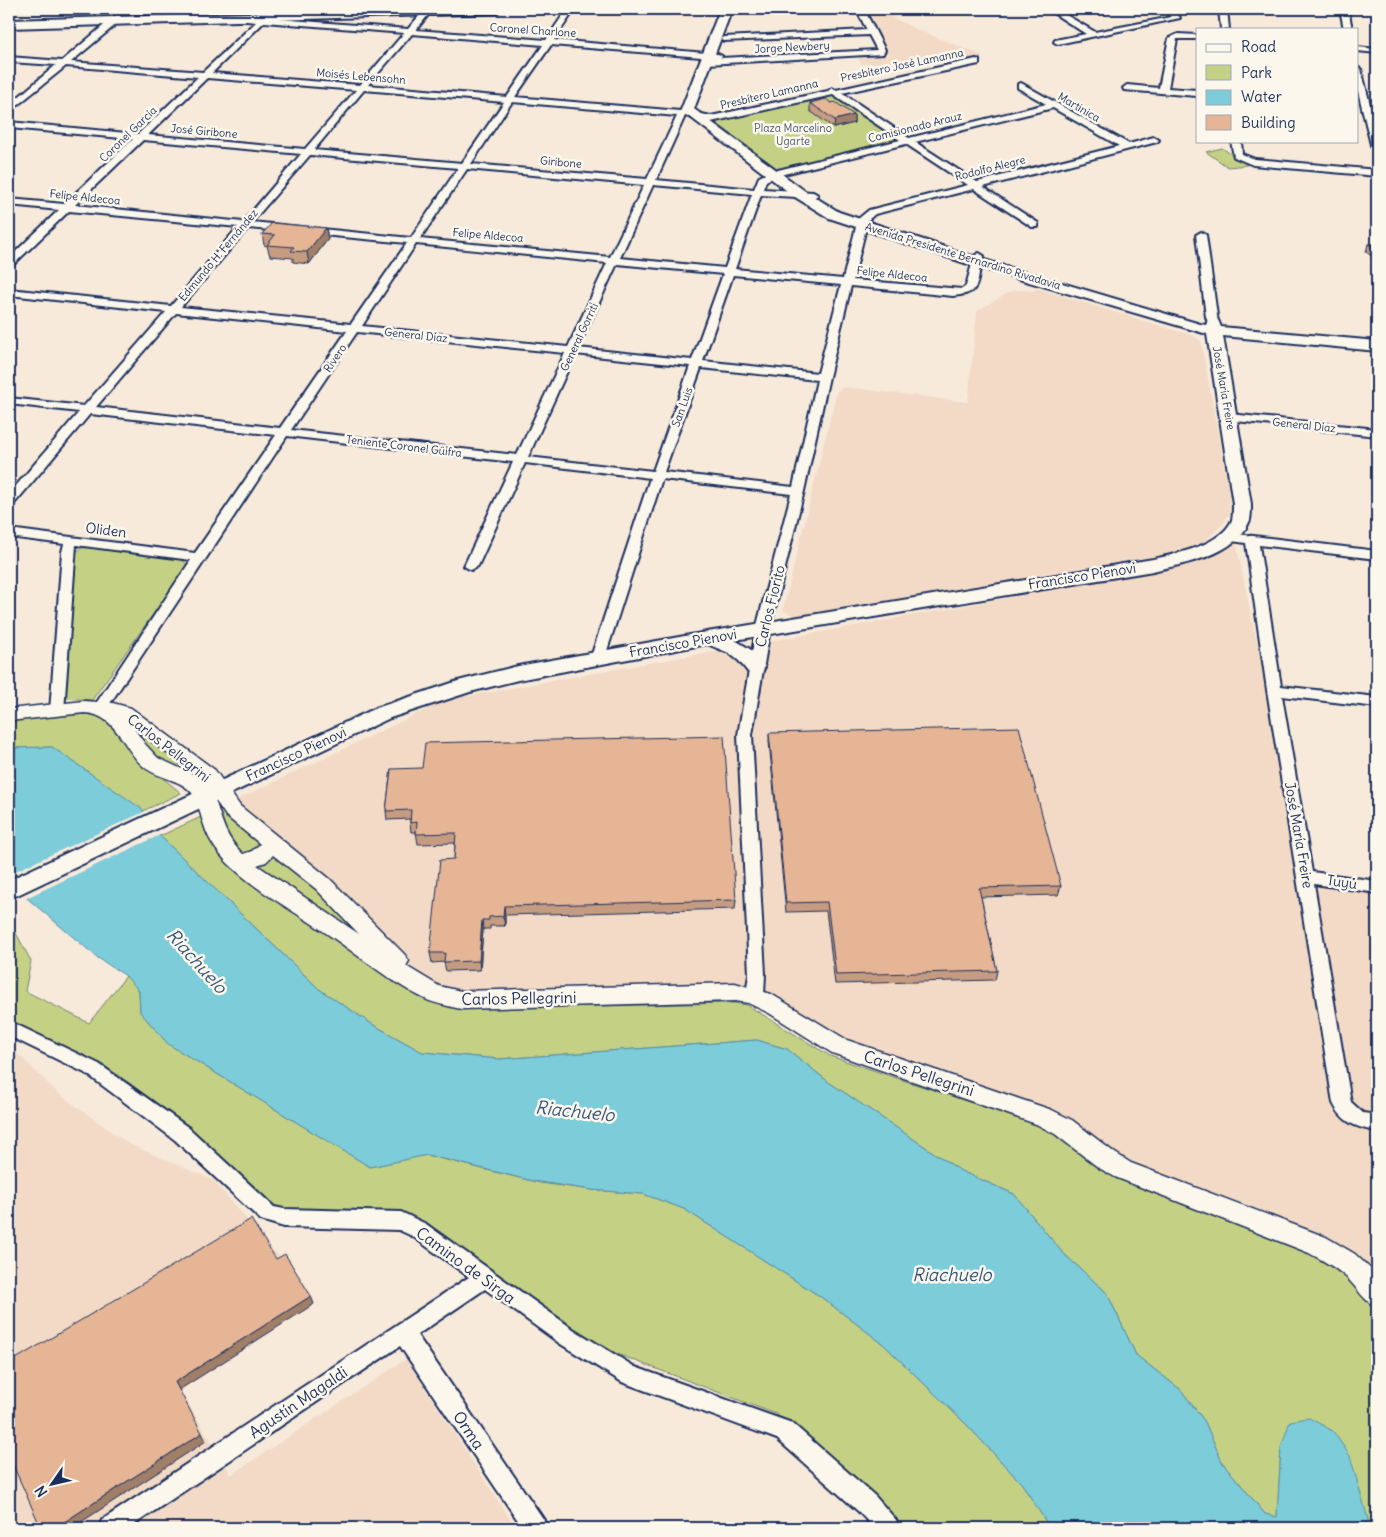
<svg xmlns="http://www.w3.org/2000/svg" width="1386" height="1537" font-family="Delius,sans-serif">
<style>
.built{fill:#f2dac6}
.green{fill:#c4d185;stroke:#708072}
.water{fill:#7dccda;stroke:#568da8}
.pier{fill:#f7eadb}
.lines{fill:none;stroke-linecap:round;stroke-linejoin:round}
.minor-casing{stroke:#1b2f5e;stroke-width:4}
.tertiary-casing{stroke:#1b2f5e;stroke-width:3}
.secondary-casing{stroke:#1b2f5e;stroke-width:4}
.primary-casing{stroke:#1b2f5e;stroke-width:4}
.minor{fill:#fbf7ec;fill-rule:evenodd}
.tertiary{fill:#fbf7ec;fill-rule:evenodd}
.secondary{fill:#fbf7ec;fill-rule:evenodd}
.primary{fill:#fbf7ec;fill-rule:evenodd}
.rail-casing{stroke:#1b2f5e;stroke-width:4}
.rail{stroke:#fbf7ec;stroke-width:2.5;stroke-dasharray:7;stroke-linecap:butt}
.wall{fill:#c59c81;stroke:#1b2f5e}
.shaded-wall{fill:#a07f69;stroke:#1b2f5e}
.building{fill:#e5b596;stroke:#1b2f5e}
.labels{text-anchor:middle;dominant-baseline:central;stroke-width:5;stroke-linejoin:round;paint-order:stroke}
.far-street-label{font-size:11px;fill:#1b2f5e;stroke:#fbf7ec}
.far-park-label{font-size:11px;fill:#455868;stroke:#fbf7ec}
.street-label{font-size:14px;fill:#1b2f5e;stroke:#fbf7ec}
.near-street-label{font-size:16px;fill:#1b2f5e;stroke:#fbf7ec}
.near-water-label{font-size:18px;font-style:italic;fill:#34567d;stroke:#fbf7ec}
</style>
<rect width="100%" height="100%" fill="#f7eadb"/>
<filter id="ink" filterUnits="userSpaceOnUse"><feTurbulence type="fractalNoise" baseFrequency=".02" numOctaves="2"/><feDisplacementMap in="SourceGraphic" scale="10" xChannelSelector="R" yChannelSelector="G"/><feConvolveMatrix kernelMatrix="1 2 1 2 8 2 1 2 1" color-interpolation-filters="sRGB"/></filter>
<g filter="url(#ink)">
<g class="built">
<polygon points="865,9 882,9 895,19 915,29 982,55 982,57 977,59 861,64 858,57 888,55"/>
<polygon points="1036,288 1194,336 1201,341 1228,488 1230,512 1224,523 1206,540 1180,552 794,616 783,610 837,391 844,387 968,402 977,311 1013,290 1033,291"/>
<polygon points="1236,543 1306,877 1377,889 1377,1272 1326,1236 1147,1168 1092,1142 834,1053 762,1007 744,1000 458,1006 203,816 446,700 1194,564"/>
<polygon points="9,1045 59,1094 129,1144 213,1180 314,1297 179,1388 231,1475 406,1359 516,1528 9,1528"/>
</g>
<g class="green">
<polygon points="832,91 906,140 782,172 711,119"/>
<polygon points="1222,148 1247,165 1228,167 1206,152"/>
<polygon points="85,547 182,560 188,565 92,700 65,698 73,556 78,550"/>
<polygon points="110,708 170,748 425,988 240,862 209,806 171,774"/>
<polygon points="87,714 105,717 143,762 181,793 143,811 52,747 9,748 9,721"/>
<path d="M 203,816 L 210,839 L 409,985 L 441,1005 L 468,1009 L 734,1003 L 747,1005 L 830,1056 L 1039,1125 L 1312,1252 C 1339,1269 1367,1286 1377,1318 L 1377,1528 L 1367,1528 L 1368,1519 L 1281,1448 L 1277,1518 L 1265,1514 L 1222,1462 L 1205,1422 L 1181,1390 L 1136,1355 L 1107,1293 L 1062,1252 L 1014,1194 L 961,1171 L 830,1083 L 787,1049 L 757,1040 L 499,1059 L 422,1052 L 372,1024 L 319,989 L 160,836 Z"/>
<polygon points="9,920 31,961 25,991 89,1023 126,976 139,990 140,1012 168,1044 370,1167 426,1155 540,1183 592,1190 643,1194 684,1209 821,1297 883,1344 967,1425 1022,1484 1050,1528 901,1528 863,1490 776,1414 604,1349 485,1269 447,1238 409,1214 389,1211 279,1209 191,1129 128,1082 88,1059 9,1020"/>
</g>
<polygon class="water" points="52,747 142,809 160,836 319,989 372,1024 422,1052 499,1059 757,1040 787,1049 830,1083 961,1171 1014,1194 1062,1252 1107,1293 1136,1355 1181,1390 1205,1422 1222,1462 1265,1514 1277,1517 1281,1448 1290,1421 1309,1418 1333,1431 1350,1456 1368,1519 1367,1528 1050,1528 1022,1484 967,1425 883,1344 821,1297 684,1209 643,1194 592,1190 533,1181 427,1155 370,1167 168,1044 140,1012 139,991 126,976 98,958 9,883 9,748"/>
<polygon class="pier" points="146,811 162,834 24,899 9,886 9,874"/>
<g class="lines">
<defs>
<g id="minor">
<polygon points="319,9 327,9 322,12 319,12"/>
<path d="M 425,9 L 433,9 L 416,30 L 546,40 L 567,9 L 575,9 L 554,40 L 718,54 L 722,56 L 721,58 L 877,50 L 869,35 L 724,41 L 720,39 L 724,37 L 867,30 L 856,9 L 864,9 L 885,50 L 883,54 L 707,64 L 704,63 L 704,59 L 714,58 L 551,45 L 515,97 L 680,111 L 686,105 L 690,108 L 688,111 L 711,116 L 828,91 L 832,88 L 836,90 L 976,59 L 979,60 L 979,64 L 842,93 L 909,138 L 1046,104 L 1018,88 L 1018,84 L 1021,83 L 1129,144 L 1154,137 L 1159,140 L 1157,142 L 983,187 L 1038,223 L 1038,227 L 1032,227 L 974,189 L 875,214 L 868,220 L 853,280 L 962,289 L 966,286 L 974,256 L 979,253 L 984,256 C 973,279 987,293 953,296 L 851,286 L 829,377 L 804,491 L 770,629 L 752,735 L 765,974 L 764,995 L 761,1000 L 755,1002 L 749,1000 L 746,995 L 749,974 L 738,735 L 756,629 L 791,494 L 662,479 L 605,657 L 603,660 L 593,660 L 591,657 L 650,478 L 525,463 L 478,566 L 471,570 L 464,566 L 513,462 L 287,436 L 105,711 L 95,711 L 93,708 L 191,560 L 76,545 L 64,711 L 62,714 L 52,714 L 50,711 L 62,552 L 64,544 L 9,537 L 9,529 L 195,553 L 276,435 L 90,414 L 13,505 L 9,506 L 9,494 L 79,412 L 9,404 L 9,398 L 84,406 L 166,312 L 9,295 L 9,289 L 171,306 L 238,227 L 69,211 L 13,265 L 9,266 L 9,258 L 59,210 L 9,205 L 9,199 L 64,204 L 133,139 L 9,128 L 9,122 L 138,134 L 198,77 L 66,66 L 9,112 L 9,105 L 56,65 L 9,62 L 9,57 L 62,61 L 117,14 L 121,16 L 113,27 L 71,62 L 203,72 L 256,22 L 237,20 L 237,16 L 408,29 ZM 264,22 L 404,33 L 360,85 L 212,73 ZM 412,34 L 543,45 L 507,97 L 368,85 ZM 207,78 L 356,90 L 305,149 L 148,135 ZM 364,90 L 504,102 L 462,163 L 314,150 ZM 833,95 L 900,140 L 770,172 L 759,177 L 754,189 L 656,180 L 685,116 L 711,122 ZM 512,102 L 677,116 L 647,179 L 471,164 ZM 1053,108 L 1119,146 L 977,182 L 915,142 ZM 143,140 L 301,154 L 243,222 L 75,205 ZM 906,144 L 968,185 L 869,210 L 858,219 L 843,279 L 735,269 L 761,195 L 813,198 L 818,195 L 813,192 L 763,189 L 766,181 L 776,176 ZM 310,155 L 458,168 L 411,238 L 252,222 ZM 467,169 L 644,185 L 610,257 L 420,239 ZM 653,185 L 752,194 L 725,268 L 620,258 ZM 248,228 L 407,243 L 351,324 L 181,307 ZM 416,244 L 607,263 L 568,347 L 362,326 ZM 617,264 L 723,274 L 692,360 L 578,348 ZM 733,275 L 841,285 L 818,373 L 703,361 ZM 176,313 L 347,331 L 280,428 L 96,407 ZM 357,332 L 565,353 L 517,455 L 291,430 ZM 575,354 L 690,366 L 653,471 L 528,457 ZM 701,368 L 817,380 L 793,487 L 664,472 Z"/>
<path d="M 1047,9 L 1056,9 L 1095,32 L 1171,17 L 1162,9 C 1171,9 1176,10 1180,18 L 1058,44 L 1054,42 L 1055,40 L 1086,34 Z"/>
<polygon points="1219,9 1227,9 1229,29 1221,29"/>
<polygon points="1340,9 1348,9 1352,29 1344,29"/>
<polygon points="1178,34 1197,35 1197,39 1177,39 1168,88 1197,90 1197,96 1124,90 1123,88 1127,85 1159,88 1169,38"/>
<polygon points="1357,47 1377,49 1377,53 1357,51"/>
<polygon points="1357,67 1361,69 1377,132 1377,152 1372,149 1357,87"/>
<polygon points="1231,141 1241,141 1242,154 1255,159 1377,170 1377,176 1253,165 1234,157"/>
<polygon points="1201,232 1206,235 1218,323 1213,326 1209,325 1206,317 1196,235"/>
<polygon points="1230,414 1377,429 1377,436 1226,420 1224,418"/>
<path d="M 1229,533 L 1377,551 L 1377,559 L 1259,545 L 1281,686 L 1377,697 L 1377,707 L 1282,696 L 1312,872 L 1377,881 L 1377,893 L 1314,884 L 1351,1102 L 1363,1113 L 1377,1115 L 1377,1131 C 1356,1128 1342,1122 1333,1103 L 1267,690 L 1246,543 L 1224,540 L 1223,537 Z"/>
<polygon points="9,1021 99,1064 189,1128 274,1207 284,1209 401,1212 426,1224 573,1329 635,1367 792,1423 875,1496 896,1520 899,1528 874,1528 859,1512 777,1439 622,1382 559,1343 485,1289 417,1335 544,1520 547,1528 523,1528 400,1346 129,1528 99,1528 102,1520 469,1277 412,1236 399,1230 284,1227 261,1220 175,1140 87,1074 9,1036"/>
</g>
<path id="tertiary" d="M 84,701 L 113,703 L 131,708 L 215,770 L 240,806 L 330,879 L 405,955 L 409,961 L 406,966 L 439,986 L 461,991 L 735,983 L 771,994 L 847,1040 L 1052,1110 L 1072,1120 L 1115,1153 L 1131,1163 L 1326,1237 L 1355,1254 L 1377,1275 L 1377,1307 C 1364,1302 1357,1287 1346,1277 C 1335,1267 1322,1260 1309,1253 L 1115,1177 L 1099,1168 L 1055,1134 L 1036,1124 L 832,1053 L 769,1013 L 748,1003 L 735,1001 L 461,1009 C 449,1006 435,1004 425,999 C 386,980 353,950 317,927 C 289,908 259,892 233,868 C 220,856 209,842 204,825 C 200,815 199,802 192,793 C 180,778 157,779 143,766 C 122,748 117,714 84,713 L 9,721 L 9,709 ZM 133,727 L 197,776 L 158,758 L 145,744 ZM 215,800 L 226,816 L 260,844 L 252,851 L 243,854 C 225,837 223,823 215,800 ZM 273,855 L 316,889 L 359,934 L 257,865 L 266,862 Z"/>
<path id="secondary" d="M 720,9 L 732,9 L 694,109 L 805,191 L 839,212 L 981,259 L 1200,324 L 1206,325 L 1208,320 L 1218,320 L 1221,327 L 1377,341 L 1377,351 L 1223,336 L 1251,504 C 1251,509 1251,515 1250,520 C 1236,556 1186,563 1153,571 L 735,640 L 753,651 L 765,667 L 762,672 L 755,674 L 748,672 L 739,661 L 729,653 L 707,644 L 518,680 L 470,692 L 390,718 L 9,899 L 9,880 L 376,708 L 458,681 L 518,666 L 707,632 L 1153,559 C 1177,554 1221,545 1232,520 C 1233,515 1233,509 1233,504 L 1207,334 L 971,265 L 829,218 L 795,197 L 681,110 Z"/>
<polygon id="primary" points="389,9 502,9 496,13 9,28 9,20"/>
</defs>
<use href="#minor" class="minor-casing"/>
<use href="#tertiary" class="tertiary-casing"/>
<use href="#secondary" class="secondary-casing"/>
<use href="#primary" class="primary-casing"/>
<use href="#minor" class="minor"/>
<use href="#tertiary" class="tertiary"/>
<use href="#secondary" class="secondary"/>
<use href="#primary" class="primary"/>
<defs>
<polyline id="rail" points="9,12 19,9"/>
</defs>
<use href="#rail" class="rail-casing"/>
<use href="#rail" class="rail"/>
</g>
<g class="wall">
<polygon points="810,103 831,103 854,115 854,123 834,128 810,111"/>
<polygon points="326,228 328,239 309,264 293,262 293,258 270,256 267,246 264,245 262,234"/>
<polygon points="1368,244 1377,244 1377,260 1366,252"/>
<polygon points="769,733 1061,886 1058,895 981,897 997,971 995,980 835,984 826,911 786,912 769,742"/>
<polygon points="391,769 736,900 735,909 505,915 505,926 490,926 490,929 483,929 480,970 446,971 444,962 432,963 430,953 454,859 455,843 418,844 416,832 411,832 410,823 410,819 387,820 386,811"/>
</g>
<g class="shaded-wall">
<polygon points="854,115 854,123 834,128 835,120"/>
<polygon points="326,228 328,239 309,264 307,252"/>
<polygon points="504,906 505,915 505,926 503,916"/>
<polygon points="482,920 483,929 480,970 479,961"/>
<polygon points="311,1296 314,1304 179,1390 175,1382"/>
<polygon points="202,1433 206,1441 72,1528 55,1528"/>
</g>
<g class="building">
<polygon points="826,99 831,103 835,102 854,115 835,120 810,103"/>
<polygon points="272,223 326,228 307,252 291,251 294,247 267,245 275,235 262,234"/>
<polygon points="1368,244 1377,244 1377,250"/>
<polygon points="1019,727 1061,886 979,888 997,971 836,975 827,902 786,903 769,733"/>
<polygon points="724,736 736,900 504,906 503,916 489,917 489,920 482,920 479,961 444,962 445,953 430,953 440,860 454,859 456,833 416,834 417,822 410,823 411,810 386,811 391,769 422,768 425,743"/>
<polygon points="251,1219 276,1259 285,1254 311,1296 175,1382 202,1433 55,1528 41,1528 9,1456 9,1363"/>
</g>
</g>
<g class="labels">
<g class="far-street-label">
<text transform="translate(533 30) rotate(4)">Coronel Charlone</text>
<text transform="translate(792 47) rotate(-3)">Jorge Newbery</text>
<text transform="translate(902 65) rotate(-12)">Presbítero José Lamanna</text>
<text transform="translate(361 76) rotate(5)">Moisés Lebensohn</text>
<text transform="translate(769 94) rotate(-13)">Presbítero Lamanna</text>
<text transform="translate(1079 107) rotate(30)">Martinica</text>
<text transform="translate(915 127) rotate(-14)">Comisionado Arauz</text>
<text transform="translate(204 131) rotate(5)">José Giribone</text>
<text transform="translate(128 134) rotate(-44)">Coronel García</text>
<text transform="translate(561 162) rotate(5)">Giribone</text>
<text transform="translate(990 168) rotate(-14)">Rodolfo Alegre</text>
<text transform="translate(85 197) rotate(6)">Felipe Aldecoa</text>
<text transform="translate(488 235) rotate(5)">Felipe Aldecoa</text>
<text transform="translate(218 255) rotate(-50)">Edmundo H. Fernández</text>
<text transform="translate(963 256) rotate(17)">Avenida Presidente Bernardino Rivadavia</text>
<text transform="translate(892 274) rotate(6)">Felipe Aldecoa</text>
<text transform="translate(416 335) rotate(6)">General Díaz</text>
<text transform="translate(579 337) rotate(-65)">General Gorriti</text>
<text transform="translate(335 358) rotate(-56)">Rivero</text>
<text transform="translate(1224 388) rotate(80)">José María Freire</text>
<text transform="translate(682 407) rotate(-70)">San Luis</text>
<text transform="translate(1304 425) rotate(6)">General Díaz</text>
<text transform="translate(404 446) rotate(7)">Teniente Coronel Güifra</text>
</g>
<g class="far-park-label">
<text x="793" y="128">Plaza Marcelino<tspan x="793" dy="13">Ugarte</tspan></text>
</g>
<g class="street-label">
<text transform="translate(106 530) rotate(7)">Oliden</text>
<text transform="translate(1082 576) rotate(-9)">Francisco Pienovi</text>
<text transform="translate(770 606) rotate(-76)">Carlos Fiorito</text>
<text transform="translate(683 643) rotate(-10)">Francisco Pienovi</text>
<text transform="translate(169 748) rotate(38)">Carlos Pellegrini</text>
<text transform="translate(296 754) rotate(-25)">Francisco Pienovi</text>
<text transform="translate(1299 835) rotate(80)">José María Freire</text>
<text transform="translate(1342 882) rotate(8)">Tuyú</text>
</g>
<g class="near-street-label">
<text transform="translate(519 998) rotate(-1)">Carlos Pellegrini</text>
<text transform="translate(919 1073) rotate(18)">Carlos Pellegrini</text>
<text transform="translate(466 1265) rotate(36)">Camino de Sirga</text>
<text transform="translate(298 1402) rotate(-34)">Agustín Magaldi</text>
<text transform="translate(469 1430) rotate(56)">Orma</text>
</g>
<g class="near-water-label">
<text transform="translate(197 961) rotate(48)">Riachuelo</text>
<text transform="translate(575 1111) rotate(6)">Riachuelo</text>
<text x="952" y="1274">Riachuelo</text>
</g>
</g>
<rect width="1386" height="1537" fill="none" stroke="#fbf7ec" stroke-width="30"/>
<rect x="15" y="15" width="1356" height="1507" fill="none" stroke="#1b2f5e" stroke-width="2" filter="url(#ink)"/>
<rect x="1196" y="28" width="162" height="115" fill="#fbf7ec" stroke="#a1a7b3"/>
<rect x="1206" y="44" width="25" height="8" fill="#fbf7ec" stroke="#a1a7b3"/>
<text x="1241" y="52" font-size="15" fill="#1b2f5e">Road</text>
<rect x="1206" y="65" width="25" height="15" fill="#c4d185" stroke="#a1a7b3"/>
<text x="1241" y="78" font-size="15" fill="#1b2f5e">Park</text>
<rect x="1206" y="90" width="25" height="15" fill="#7dccda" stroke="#a1a7b3"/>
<text x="1241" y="102" font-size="15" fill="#1b2f5e">Water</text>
<rect x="1206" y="115" width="25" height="15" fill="#e5b596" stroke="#a1a7b3"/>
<text x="1241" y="128" font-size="15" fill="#1b2f5e">Building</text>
<g transform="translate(52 1484) rotate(236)" stroke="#fbf7ec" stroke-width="4" paint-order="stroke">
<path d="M0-4L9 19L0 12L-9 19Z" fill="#1b2f5e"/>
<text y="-8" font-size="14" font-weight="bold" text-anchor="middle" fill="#1b2f5e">N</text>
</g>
</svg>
